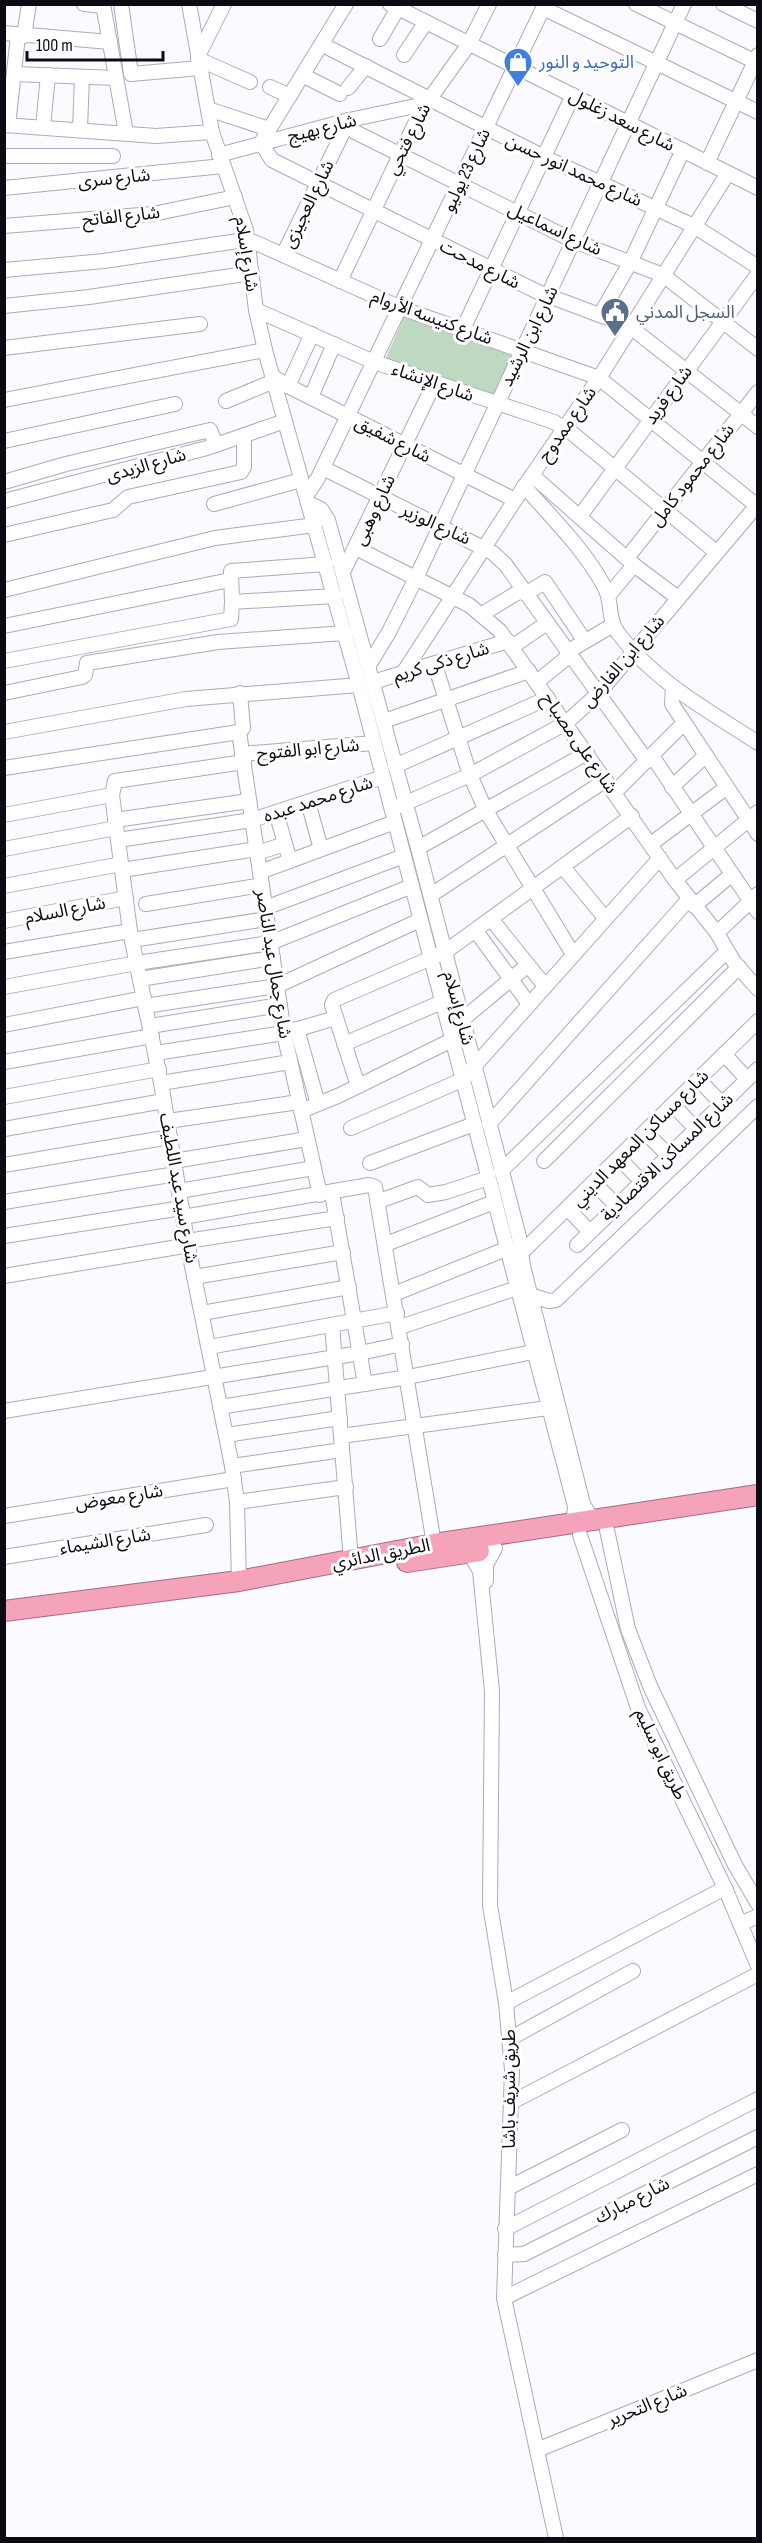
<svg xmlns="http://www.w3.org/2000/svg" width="762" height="2543" viewBox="0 0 762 2543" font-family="'Sofia Sans Condensed','Noto Sans Arabic',sans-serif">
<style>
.green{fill:#bed9c2}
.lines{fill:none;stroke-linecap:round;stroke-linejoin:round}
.minor-casing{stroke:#ada9bf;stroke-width:16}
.highway-casing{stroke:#a36d80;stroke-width:22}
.minor{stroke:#fff;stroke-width:14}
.highway{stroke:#f5a2bb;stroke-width:20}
.labels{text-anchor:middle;stroke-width:6;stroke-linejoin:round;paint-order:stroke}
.shop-label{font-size:18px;fill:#366cbe;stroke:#fff;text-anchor:start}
.street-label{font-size:18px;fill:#0c0a12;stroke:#fff}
.service-label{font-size:18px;fill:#4e5e75;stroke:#fff;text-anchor:start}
</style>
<rect width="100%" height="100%" fill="#fbfaff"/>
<polygon class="green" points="404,317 512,353 493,399 384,362"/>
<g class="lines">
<g class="minor-casing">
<g id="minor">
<polyline points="84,4 103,6"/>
<polyline points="103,4 126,133"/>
<polyline points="121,4 131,74 200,68"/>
<polyline points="189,4 212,132 246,230 256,310 265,350 359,685 575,1506 574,1518 569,1525"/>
<polyline points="346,4 265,136 261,143 272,160 284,166 538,292 629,326 758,427"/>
<polyline points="390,4 758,188"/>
<polyline points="636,4 758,63"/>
<polyline points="723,4 758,21"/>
<polyline points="543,8 758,112"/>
<polyline points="4,33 110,42"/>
<polyline points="24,36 29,4"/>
<polyline points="380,39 398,8"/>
<polyline points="323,45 544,157 694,226 758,267"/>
<polyline points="404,55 426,22"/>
<polyline points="198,56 224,4"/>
<polyline points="198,59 250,82"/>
<polyline points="14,74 116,78"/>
<polyline points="304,76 340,94"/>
<polyline points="270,87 290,96"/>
<polyline points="348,88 366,66"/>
<polyline points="208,109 269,129"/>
<polyline points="349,120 350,127 355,132 574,241 663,275 758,349"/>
<polyline points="4,125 156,136 212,132"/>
<polyline points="8,125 18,36"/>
<polyline points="43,127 48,75"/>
<polyline points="80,129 82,77"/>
<polyline points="219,155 349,120 425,104"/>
<polyline points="4,156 113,156"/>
<polyline points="707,163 758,55"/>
<polyline points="4,188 223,166"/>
<polyline points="4,226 153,214 235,197"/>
<polyline points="283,255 349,120"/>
<polyline points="4,270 104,261 238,241 254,242 401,308 599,378 756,505"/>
<polyline points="340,281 421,111 469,44 489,4"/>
<polyline points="4,306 89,297 252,273"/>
<polyline points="256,310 374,362 554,422 572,433 716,552"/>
<polyline points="600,315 630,263 683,150"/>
<polyline points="463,329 573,95"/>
<polyline points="4,348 200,324"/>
<polyline points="272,376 288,386 515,500"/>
<polyline points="288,386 312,334"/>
<polyline points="311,397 334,344"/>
<polyline points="4,400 265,350"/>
<polyline points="226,401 274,381"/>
<polyline points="4,441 175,404"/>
<polyline points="323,468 493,553 505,564 647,761"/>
<polyline points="532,475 634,565 678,598"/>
<polyline points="4,482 66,464 210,430 216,445"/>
<path d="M524,486C552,518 584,549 604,586C613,601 607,619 618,633C654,681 709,711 758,743"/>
<polyline points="306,496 318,478 545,4"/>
<polyline points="4,501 207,448 285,421"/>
<polyline points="308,503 321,509 328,520 418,848 519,1237 523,1266 583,1504 588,1513 597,1521"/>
<polyline points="214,504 301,480"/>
<polyline points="580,516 758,274"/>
<polyline points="4,535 113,510 128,497 241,472 244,467 244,436"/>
<polyline points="356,548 469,605 500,631 675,880 717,933 734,962 758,989"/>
<polyline points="627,558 758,392"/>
<polyline points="326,564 231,571 232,602 335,596"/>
<polyline points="343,572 435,382"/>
<polyline points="4,590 215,538 315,525"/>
<polyline points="525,594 545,582 584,640"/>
<polyline points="609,595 634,565"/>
<polyline points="482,614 522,590"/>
<polyline points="4,626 230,580"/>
<polyline points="512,647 547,623"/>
<polyline points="567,652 613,625"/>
<polyline points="4,661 231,619 232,602"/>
<polyline points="369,665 389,632 416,578 684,4"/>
<polyline points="435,665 470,775 486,811 573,954"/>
<polyline points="403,673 515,500 599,378 728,173"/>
<polyline points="373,682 508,641"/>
<polyline points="537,682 570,655"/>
<polyline points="673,687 672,704 758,834"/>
<polyline points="4,693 82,677 85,675 87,663 218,642 345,633"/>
<polyline points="384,721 529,671"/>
<polyline points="4,732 186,699 359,685"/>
<polyline points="239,732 284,1033 320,1195"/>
<polyline points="239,732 243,728 240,693"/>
<polyline points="242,754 374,743"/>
<polyline points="652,756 758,912"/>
<polyline points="395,766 548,698"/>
<polyline points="4,768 239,732"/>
<polyline points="672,787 705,756"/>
<polyline points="615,792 684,723"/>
<polyline points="308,802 321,849"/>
<polyline points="399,806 470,775 566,723 598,694 758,504"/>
<polyline points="276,812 290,861"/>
<polyline points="4,815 112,795"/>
<polyline points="115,820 249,801"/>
<polyline points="118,840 252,820 383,777"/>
<polyline points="651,844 727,787"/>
<polyline points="418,848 587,753"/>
<polyline points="4,849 116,828"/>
<polyline points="257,853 285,844"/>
<polyline points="563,867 605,918"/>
<polyline points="122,870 257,849"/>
<polyline points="260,872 395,822"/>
<polyline points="675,880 758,812"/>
<polyline points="4,886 121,864"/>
<polyline points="431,895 606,780"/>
<polyline points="146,904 262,885"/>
<polyline points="694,906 731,875"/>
<polyline points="265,908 404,856"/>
<polyline points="492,920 545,986"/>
<polyline points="4,921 126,898"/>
<polyline points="476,931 529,1004"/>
<polyline points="717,933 758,894"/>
<polyline points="132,940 267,919"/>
<polyline points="4,952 130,931"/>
<polyline points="140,979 273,958"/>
<polyline points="4,987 137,963 270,943 412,886"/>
<polyline points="145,1006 277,986 420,920"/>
<polyline points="462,1020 528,965"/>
<polyline points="4,1025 144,998"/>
<polyline points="150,1026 280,1005"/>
<polyline points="297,1029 318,1104"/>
<polyline points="344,1044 442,1002"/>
<polyline points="156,1053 284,1033 336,1018"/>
<polyline points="724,1054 747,1079"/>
<polyline points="4,1062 152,1036"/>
<polyline points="699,1080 722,1104"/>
<polyline points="161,1083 290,1062"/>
<polyline points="358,1086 332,1005 334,1000 445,952 632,816"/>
<polyline points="4,1097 159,1069"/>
<polyline points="673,1105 696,1129"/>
<polyline points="301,1111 340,1095 452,1040"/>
<polyline points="168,1121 299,1102"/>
<polyline points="489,1124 689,899"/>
<polyline points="351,1128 462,1080 660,858"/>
<polyline points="4,1129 164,1101"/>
<polyline points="645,1132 669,1156"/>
<polyline points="619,1158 642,1182"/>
<polyline points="174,1161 307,1139"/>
<polyline points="544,1161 739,967"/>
<polyline points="370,1163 474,1124"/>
<polyline points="4,1165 170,1137"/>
<polyline points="501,1171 727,951"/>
<polyline points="594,1183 617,1206"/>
<polyline points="179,1191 314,1168"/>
<polyline points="332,1193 365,1384"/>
<polyline points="379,1201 418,1187 428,1195 446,1192 488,1178"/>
<polyline points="4,1202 176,1174"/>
<polyline points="568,1209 590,1232"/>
<polyline points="183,1217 369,1185 375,1187 434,1544"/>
<polyline points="4,1236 182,1208"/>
<polyline points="187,1241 337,1218"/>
<polyline points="386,1244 494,1202"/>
<polyline points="577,1245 758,1069"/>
<polyline points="517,1257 758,1021"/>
<polyline points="4,1276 190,1245"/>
<polyline points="194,1277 343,1252"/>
<polyline points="394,1294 506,1249"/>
<polyline points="530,1295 549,1301 556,1300 758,1106"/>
<polyline points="202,1313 349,1287"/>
<polyline points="332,1325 351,1560"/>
<polyline points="400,1327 517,1288"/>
<polyline points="209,1347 397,1313"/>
<polyline points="220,1407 408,1377 533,1352"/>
<polyline points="4,1411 360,1353 402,1344"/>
<polyline points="226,1435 340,1418"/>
<polyline points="341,1436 548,1408"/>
<polyline points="232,1466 342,1450"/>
<polyline points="237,1502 346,1487"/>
<polyline points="4,1516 234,1479"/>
<polyline points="607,1530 628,1629 650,1686 735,1865 758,1904"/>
<polyline points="580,1535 638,1708 725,1888 758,1966"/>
<polyline points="466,1553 473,1559 480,1571 492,1691 490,1905 506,2003 512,2070 504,2298 556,2538"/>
<polyline points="4,1557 206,1525"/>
<polyline points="239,1581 237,1502 232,1466 187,1241 161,1083 130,931 112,795 115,781 244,762"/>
<polyline points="486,1581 486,1565 495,1548"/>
<polyline points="740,1924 758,1916"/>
<polyline points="506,2003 725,1888"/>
<polyline points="511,2038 633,1971"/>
<polyline points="512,2102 758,1974"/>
<polyline points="508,2188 622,2130"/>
<polyline points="505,2229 758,2099"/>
<polyline points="505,2255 524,2254 758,2137"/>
<polyline points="504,2298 758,2174"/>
<polyline points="537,2450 758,2360"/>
</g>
</g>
<g class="highway-casing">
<g id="highway">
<polyline points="407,1562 479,1551"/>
<polyline points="4,1611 239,1581 434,1544 758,1495"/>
</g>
</g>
<use href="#minor" class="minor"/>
<use href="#highway" class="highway"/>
</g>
<defs>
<g id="shop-pin" transform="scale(1.5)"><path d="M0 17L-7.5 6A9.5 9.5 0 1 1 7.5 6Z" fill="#3f7fe0" stroke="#fff"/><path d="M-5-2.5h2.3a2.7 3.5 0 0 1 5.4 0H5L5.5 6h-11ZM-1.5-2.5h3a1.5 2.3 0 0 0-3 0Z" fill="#fff"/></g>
<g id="civic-pin" transform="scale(1.5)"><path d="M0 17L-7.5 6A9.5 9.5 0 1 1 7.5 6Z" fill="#5c6f8a" stroke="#fff"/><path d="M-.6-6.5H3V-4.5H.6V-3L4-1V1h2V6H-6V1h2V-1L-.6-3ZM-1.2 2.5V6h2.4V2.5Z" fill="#fff"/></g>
</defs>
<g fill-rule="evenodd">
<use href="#shop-pin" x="518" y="62"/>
<use href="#civic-pin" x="615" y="312"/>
</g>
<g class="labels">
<g class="shop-label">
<text x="539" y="68">التوحيد و النور</text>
</g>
<g class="street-label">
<text transform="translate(622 120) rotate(27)" y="6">شارع سعد زغلول</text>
<text transform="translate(322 128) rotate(-14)" y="6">شارع بهيج</text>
<text transform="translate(408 139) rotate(-63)" y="6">شارع فتحي</text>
<text transform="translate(466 170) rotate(-65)" y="6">شارع 23 يوليو</text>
<text transform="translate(574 170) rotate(25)" y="6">شارع محمد انور حسن</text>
<text transform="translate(114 178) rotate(-6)" y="6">شارع سرى</text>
<text transform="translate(308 204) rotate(-64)" y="6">شارع العجيزى</text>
<text transform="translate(121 216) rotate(-6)" y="6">شارع الفاتح</text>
<text transform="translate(555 229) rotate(25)" y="6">شارع اسماعيل</text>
<text transform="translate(247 254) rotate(81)" y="6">شارع إسلام</text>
<text transform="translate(480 264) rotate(27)" y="6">شارع مدحت</text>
<text transform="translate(432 317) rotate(20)" y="6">شارع كنيسه الأروام</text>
<text transform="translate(529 336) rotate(-64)" y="6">شارع ابن الرشيد</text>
<text transform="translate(433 382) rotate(19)" y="6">شارع الإنشاء</text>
<text transform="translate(668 395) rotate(-54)" y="6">شارع فريد</text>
<text transform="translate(567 424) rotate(-55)" y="6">شارع ممدوح</text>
<text transform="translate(393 439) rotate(27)" y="6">شارع شفيق</text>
<text transform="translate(146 465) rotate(-16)" y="6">شارع الزيدى</text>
<text transform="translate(692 475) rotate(-52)" y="6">شارع محمود كامل</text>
<text transform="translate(374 510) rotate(-65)" y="6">شارع وهبى</text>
<text transform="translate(436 524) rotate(25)" y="6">شارع الوزير</text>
<text transform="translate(623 661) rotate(-49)" y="6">شارع ابن الفارض</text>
<text transform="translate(441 662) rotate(-17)" y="6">شارع ذكى كريم</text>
<text transform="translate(580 743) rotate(55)" y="6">شارع على مصباح</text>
<text transform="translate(308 749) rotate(-5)" y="6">شارع ابو الفتوح</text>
<text transform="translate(318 799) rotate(-18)" y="6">شارع محمد عبده</text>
<text transform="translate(65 910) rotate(-11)" y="6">شارع السلام</text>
<text transform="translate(274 964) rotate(81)" y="6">شارع جمال عبد الناصر</text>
<text transform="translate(459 1008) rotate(75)" y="6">شارع إسلام</text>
<text transform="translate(640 1138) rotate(-45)" y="6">شارع مساكن المعهد الديني</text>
<text transform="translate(667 1157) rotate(-44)" y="6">شارع المساكن الاقتصادية</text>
<text transform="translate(179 1188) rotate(80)" y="6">شارع سيد عبد اللطيف</text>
<text transform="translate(119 1497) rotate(-9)" y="6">شارع معوض</text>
<text transform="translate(105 1541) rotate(-9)" y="6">شارع الشيماء</text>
<text transform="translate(381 1554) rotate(-11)" y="6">الطريق الدائري</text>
<text transform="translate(661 1754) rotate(65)" y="6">طريق ابو سليم</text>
<text transform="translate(509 2089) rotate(-90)" y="6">طريق شريف باشا</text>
<text transform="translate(632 2200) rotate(-27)" y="6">شارع مبارك</text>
<text transform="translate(647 2405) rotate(-22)" y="6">شارع التحرير</text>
</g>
<g class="service-label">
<text x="636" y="318">السجل المدني</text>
</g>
</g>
<rect width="762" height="2543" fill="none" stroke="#0c0a12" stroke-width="12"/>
<path d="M27 51v9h136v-9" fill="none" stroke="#0c0a12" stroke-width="3"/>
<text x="36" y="51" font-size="18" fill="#0c0a12" stroke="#ffffff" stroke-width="4.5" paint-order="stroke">100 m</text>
</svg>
